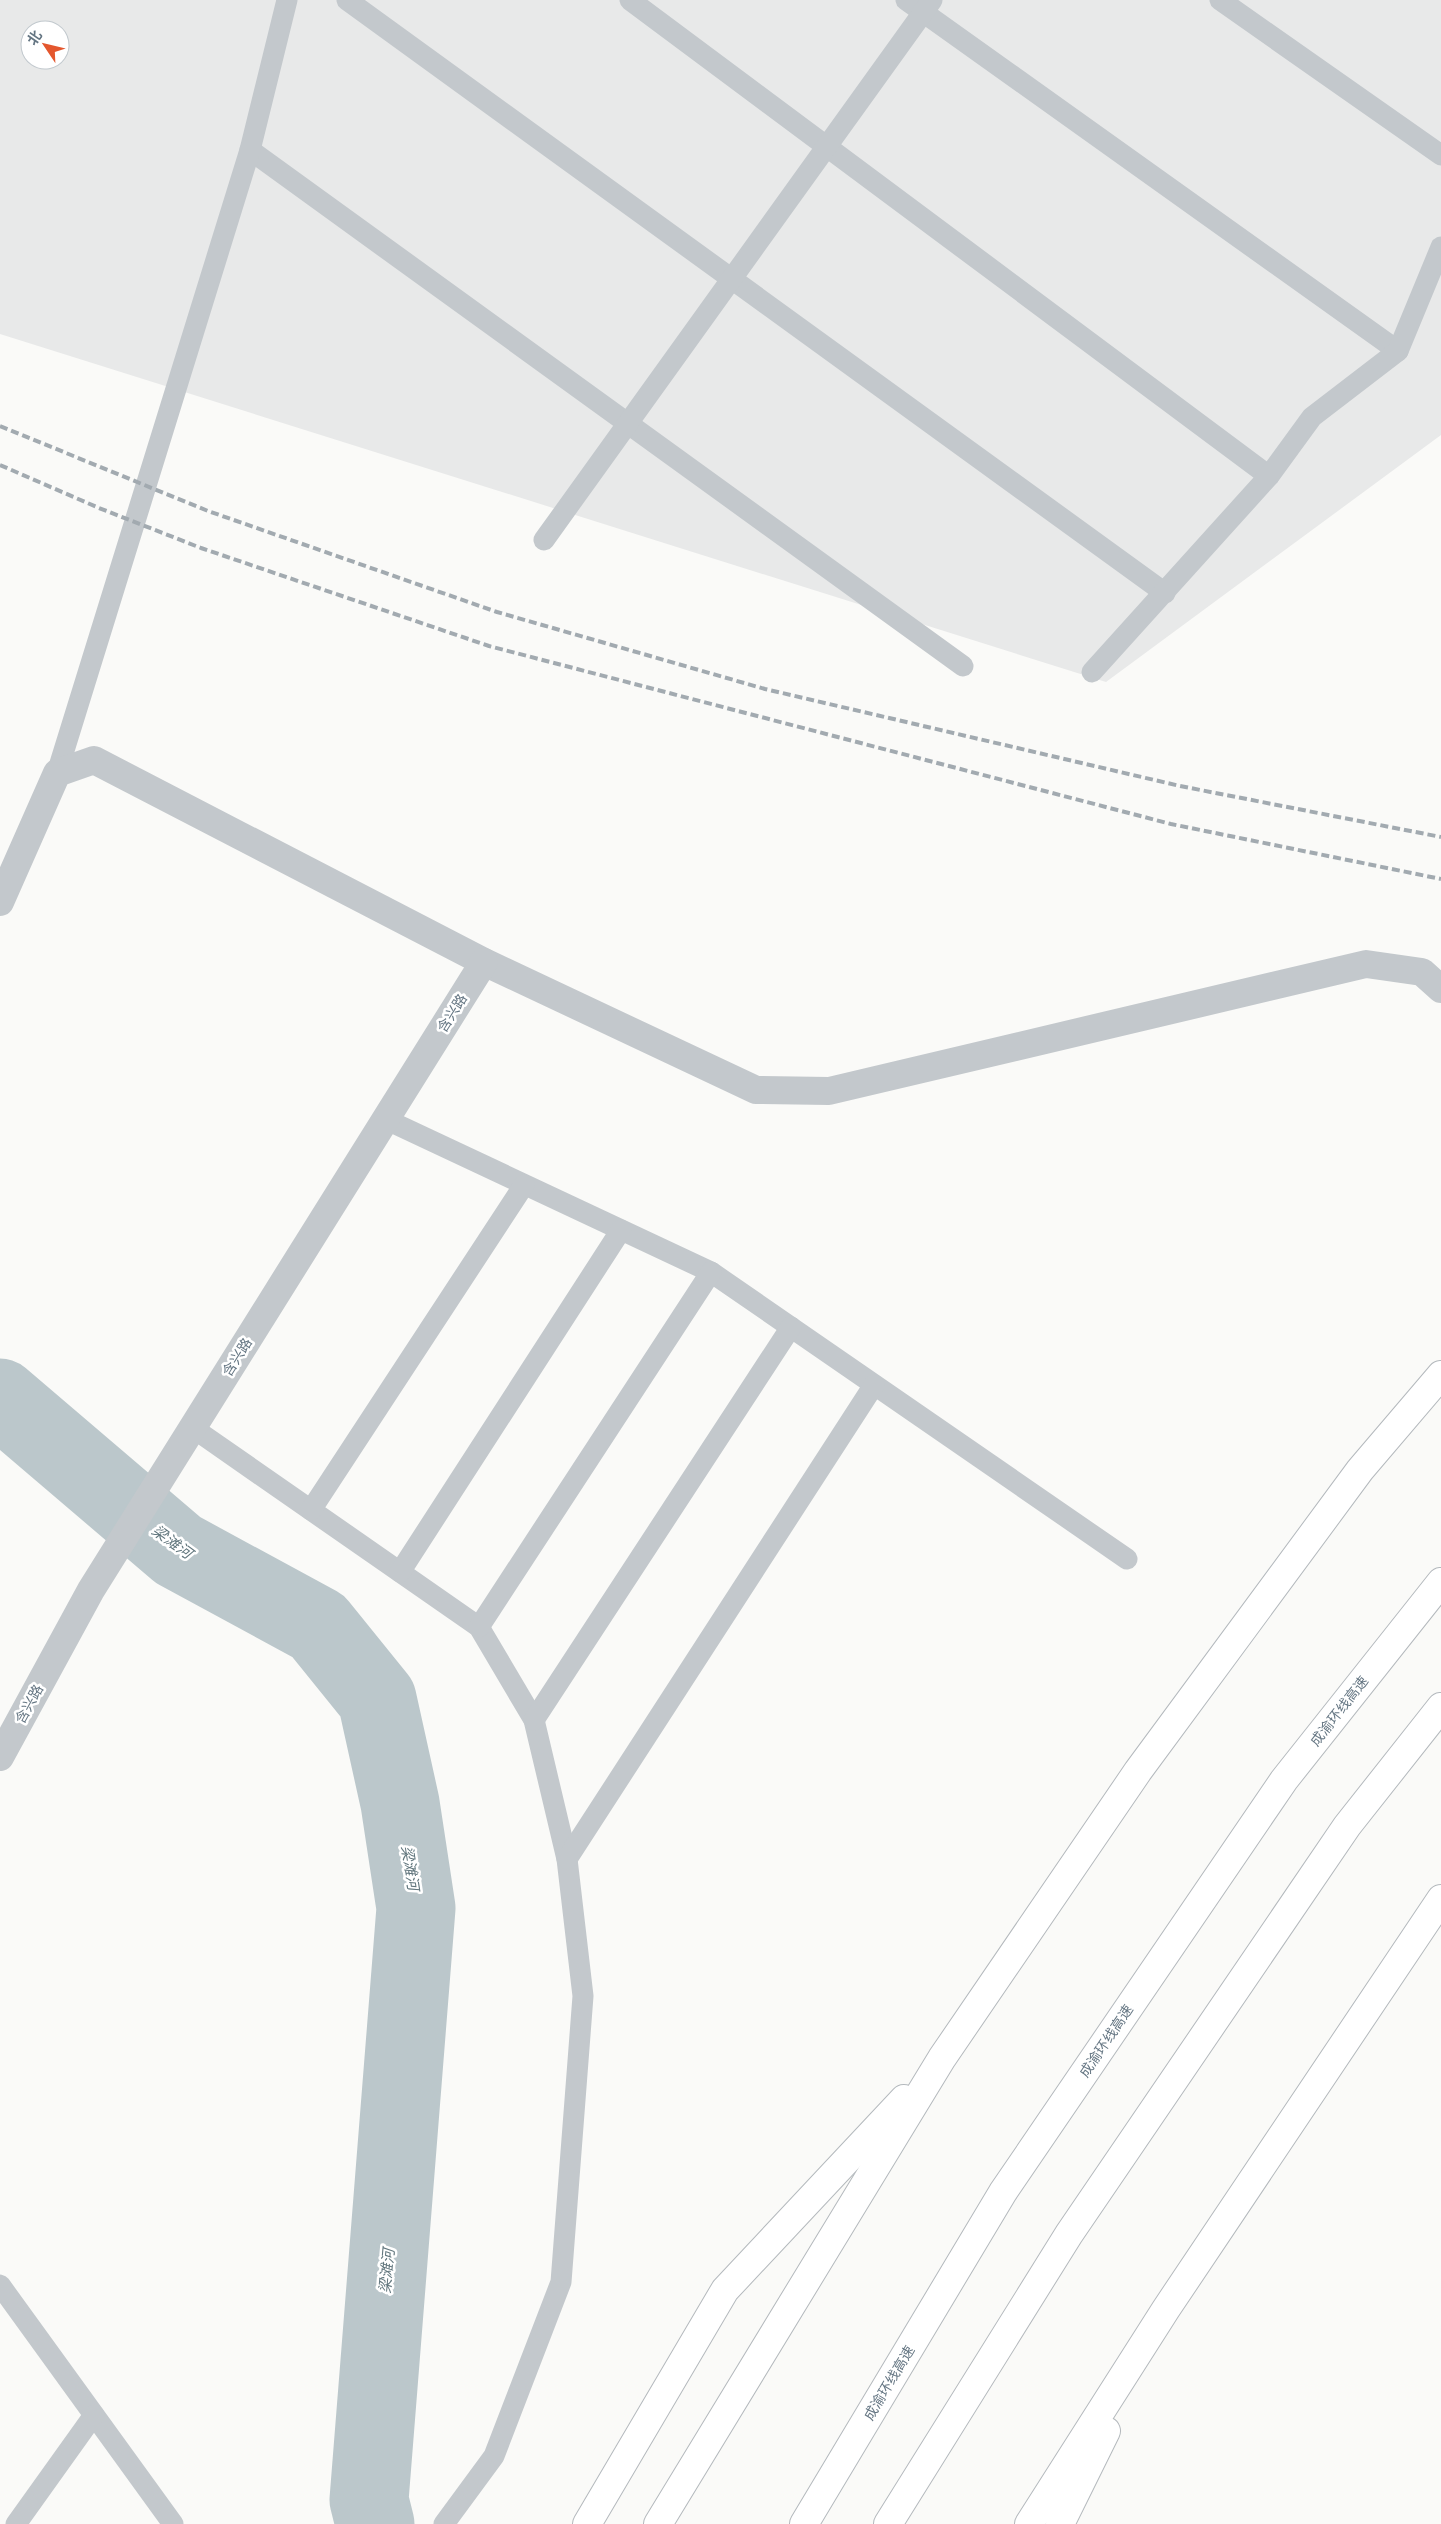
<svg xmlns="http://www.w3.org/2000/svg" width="1441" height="2524" viewBox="0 0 1441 2524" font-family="'Golos Text','Noto Sans SC',sans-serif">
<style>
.built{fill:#e8e9e9;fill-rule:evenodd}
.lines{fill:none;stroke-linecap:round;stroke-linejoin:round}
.river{stroke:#bbc7cb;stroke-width:79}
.highway-casing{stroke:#b4b9bd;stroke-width:30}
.lane{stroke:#c3c8cc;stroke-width:21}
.street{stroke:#c3c8cc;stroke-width:28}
.highway{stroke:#fff;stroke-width:28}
.rail{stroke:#a2aab0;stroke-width:4;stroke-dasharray:8 4;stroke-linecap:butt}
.labels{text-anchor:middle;stroke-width:5;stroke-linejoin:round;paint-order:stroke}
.street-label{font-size:14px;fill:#657683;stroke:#fff}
.water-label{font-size:15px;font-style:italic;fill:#60757c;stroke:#fff}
</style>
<rect width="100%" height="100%" fill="#fafaf8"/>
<path class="built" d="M0,0H1441V435L1106,682L0,334ZM30,30H60V60H30Z"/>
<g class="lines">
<polyline class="river" points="0,1398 178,1550 318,1626 377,1699 400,1803 416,1908 369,2500 375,2524"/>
<g class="highway-casing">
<g id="highway">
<polyline points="587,2524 725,2290 904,2099"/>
<polyline points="658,2524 942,2058 1138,1771 1360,1470 1441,1375"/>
<polyline points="804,2524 1003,2192 1284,1780 1441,1582"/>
<polyline points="888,2524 1069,2234 1347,1826 1441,1707"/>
<polyline points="1029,2524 1166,2309 1441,1899"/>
<polyline points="1060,2524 1106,2431"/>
</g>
</g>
<g class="lane">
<polyline points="347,0 1165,593"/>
<polyline points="630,0 1269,476"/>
<polyline points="906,0 1398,351"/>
<polyline points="1220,0 1441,155"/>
<polyline points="250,150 963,666"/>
<polyline points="544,540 932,0"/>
<polyline points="1092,672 1269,476 1312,417 1398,351 1441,247"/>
<polyline points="57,773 250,150 287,0"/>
<polyline points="385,1119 711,1272 1127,1559"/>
<polyline points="193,1428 479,1627 534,1720 567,1859 583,1996 561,2282 494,2456 444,2524"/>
<polyline points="311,1510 524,1185"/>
<polyline points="400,1572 621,1230"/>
<polyline points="479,1627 711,1272"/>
<polyline points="534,1720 791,1327"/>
<polyline points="567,1859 874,1385"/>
<polyline points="0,2285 173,2524"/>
<polyline points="16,2524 94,2415"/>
</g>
<g class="street">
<polyline points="0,902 57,773 94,760 484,962 756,1090 829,1091 1366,964 1422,972 1441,989"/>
<polyline points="0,1757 91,1590 484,962"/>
</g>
<use href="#highway" class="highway"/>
<g class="rail">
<polyline points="0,426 208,511 497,612 765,689 1180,786 1441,837"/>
<polyline points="0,465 99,508 201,548 489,646 1171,824 1441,879"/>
</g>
</g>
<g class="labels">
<g class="street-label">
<text transform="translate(452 1013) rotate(-58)" y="5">含兴路</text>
<text transform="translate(237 1357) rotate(-58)" y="5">含兴路</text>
<text transform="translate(29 1704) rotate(-61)" y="5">含兴路</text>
<text transform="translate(1339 1711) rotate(-52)" y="5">成渝环线高速</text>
<text transform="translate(1106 2041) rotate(-56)" y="5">成渝环线高速</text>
<text transform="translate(889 2383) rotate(-59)" y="5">成渝环线高速</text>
</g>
<g class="water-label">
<text transform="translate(172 1542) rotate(36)" y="5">梁滩河</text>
<text transform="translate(410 1868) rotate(81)" y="5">梁滩河</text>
<text transform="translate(387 2271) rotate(-85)" y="5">梁滩河</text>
</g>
</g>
<g transform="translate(45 45) rotate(305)"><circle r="24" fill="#ffffff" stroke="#c1c8cd"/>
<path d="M0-4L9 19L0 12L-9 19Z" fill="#e4572e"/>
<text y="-8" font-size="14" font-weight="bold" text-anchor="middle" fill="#657683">北</text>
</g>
</svg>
